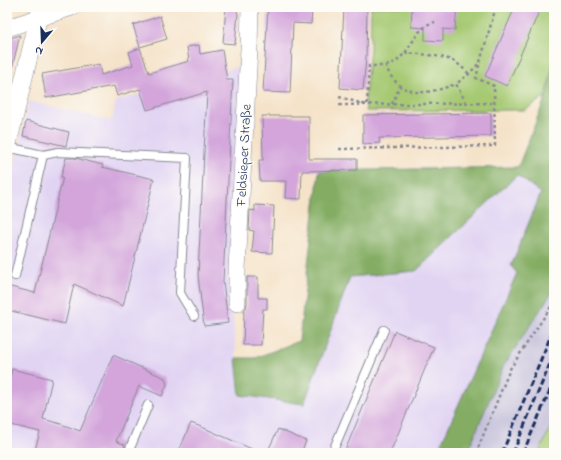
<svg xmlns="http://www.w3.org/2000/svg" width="561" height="460" viewBox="0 0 561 460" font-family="'Indie Flower',sans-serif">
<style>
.built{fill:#e1d4f3}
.industrial{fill:#c5c0da}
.green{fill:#a6c972;stroke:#607c68}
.forest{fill:#84ad64;stroke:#506e61}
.building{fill:#d3a5db}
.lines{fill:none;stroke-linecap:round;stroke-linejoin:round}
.service-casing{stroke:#888994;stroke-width:10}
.minor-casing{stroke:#888994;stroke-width:18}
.path{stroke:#888994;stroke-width:2.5;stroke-dasharray:3 3;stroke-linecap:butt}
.service{stroke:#fff;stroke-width:8}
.minor{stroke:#fff;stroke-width:17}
.rail{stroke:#1b2f5e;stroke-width:3;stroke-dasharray:6 3;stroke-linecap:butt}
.labels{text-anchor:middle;stroke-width:3;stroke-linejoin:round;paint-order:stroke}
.street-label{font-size:14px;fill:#1b2f5e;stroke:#fdfcf7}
</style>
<rect width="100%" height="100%" fill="#fdfcf7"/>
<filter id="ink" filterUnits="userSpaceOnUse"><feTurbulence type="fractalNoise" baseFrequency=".025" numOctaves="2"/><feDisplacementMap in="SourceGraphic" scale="8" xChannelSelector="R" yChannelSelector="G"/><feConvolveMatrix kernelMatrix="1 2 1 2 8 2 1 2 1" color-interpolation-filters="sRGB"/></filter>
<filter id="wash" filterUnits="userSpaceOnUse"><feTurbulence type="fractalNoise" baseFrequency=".012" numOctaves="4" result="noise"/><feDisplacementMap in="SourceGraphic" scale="16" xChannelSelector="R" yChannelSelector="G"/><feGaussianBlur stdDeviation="0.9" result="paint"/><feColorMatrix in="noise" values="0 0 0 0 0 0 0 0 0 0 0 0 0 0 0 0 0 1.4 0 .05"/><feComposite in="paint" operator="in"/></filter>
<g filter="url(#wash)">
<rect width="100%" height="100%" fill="#f5e3c9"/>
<polygon class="built" points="240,66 229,278 240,395 304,404 350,277 416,271 517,175 542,193 511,266 517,273 437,453 7,453 7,196 29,101 112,121 116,101"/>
<polygon class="industrial" points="554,289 554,419 539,453 467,453 504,365"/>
<g class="green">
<polygon points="371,7 554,7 554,61 546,96 525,110 366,111 365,98 370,48"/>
<polygon points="554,419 554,453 539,453 553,421"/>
</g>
<polygon class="forest" points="554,61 554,289 504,365 467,453 437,453 517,273 511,266 541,193 517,175 416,271 350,277 304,404 240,395 236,358 255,358 299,341 319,171 518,167 546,96"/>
<g id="blocks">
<g class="building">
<polygon points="226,7 236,7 238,14 235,44 223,43"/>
<polygon points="268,7 294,7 294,10 312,11 311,24 293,23 290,93 263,92"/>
<polygon points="344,7 367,7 366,58 363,90 340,88"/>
<polygon points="412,7 457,7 455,30 443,29 443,41 425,40 425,28 411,27"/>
<polygon points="515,7 541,7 507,86 485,76"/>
<polygon points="160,16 167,39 140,47 133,25"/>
<polygon points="20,35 11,72 7,72 7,39"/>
<polygon points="199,45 200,54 222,50 227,80 233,80 223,281 228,323 204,326 198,275 207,92 147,110 140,89 117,96 114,86 46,98 42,74 99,64 101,75 133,65 129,52 140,48 149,73 189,61 187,47"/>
<polygon points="491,113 491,136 379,138 380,143 363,144 363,115"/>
<polygon points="262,116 309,116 309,159 357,159 357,170 302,171 301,199 285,198 286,181 260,181 259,160 263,160"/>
<polygon points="26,121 69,132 66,146 23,136"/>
<polygon points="66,158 75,158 103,165 102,167 154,179 123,306 74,284 65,324 7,310 7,286 35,293 63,177 61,177"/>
<polygon points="255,205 274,206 272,253 252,252 254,231 249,230 250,210 255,211"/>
<polygon points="247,277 258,277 258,298 267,298 267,309 263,309 261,345 243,345 244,310 246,308 247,303"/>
<polygon points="395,331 434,347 390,453 344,453"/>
<polygon points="113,355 165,378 167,384 162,396 139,386 116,441 125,445 123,453 34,453 40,432 7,424 7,389 12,369 52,379 43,419 61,424 80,431"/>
<polygon points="191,423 204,428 261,453 178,453"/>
<polygon points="278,429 306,441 301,453 267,453"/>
</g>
</g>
</g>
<g filter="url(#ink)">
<use href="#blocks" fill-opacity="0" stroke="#888994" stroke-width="1"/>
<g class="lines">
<g class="service-casing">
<g id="service">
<polyline points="7,147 43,155 58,152 187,158 180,293 194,316"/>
<polyline points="15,276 43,155"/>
<polyline points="128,453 148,405"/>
<polyline points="332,453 384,330"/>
</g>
</g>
<g class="minor-casing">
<g id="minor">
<polyline points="7,28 72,7"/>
<polyline points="7,148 41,7"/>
<polyline points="237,303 237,269 249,49 250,7"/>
</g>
</g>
<g class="path">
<path d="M405,53C419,54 441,55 453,61C459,64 464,69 469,74"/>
<polyline points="386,66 397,61 405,53 419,32 423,29 426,25 435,22"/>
<path d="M339,97L367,105L369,66H386C388,72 391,77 396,82C414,99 435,91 456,84"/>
<polyline points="466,103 456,84 469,74 480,62 496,7"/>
<polyline points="392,104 400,86"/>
<polyline points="339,105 495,103"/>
<polyline points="339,149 495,146 494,86 476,78 480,62"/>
<polyline points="476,453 510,369 554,302"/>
</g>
<use href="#service" class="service"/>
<use href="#minor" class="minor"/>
<g class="rail">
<polyline points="502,453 554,328"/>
<polyline points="513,453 554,354"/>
<polyline points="523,453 554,381"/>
</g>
</g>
</g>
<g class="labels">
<g class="street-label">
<text transform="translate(243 155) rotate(-87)" y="5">Feldsieper Straße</text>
</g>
</g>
<rect width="561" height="460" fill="none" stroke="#fdfcf7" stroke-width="24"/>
<g transform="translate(42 42) rotate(199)" stroke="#fdfcf7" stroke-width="3" paint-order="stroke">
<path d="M0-3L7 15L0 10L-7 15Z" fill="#1b2f5e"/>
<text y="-6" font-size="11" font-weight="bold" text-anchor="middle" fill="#1b2f5e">N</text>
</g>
</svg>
